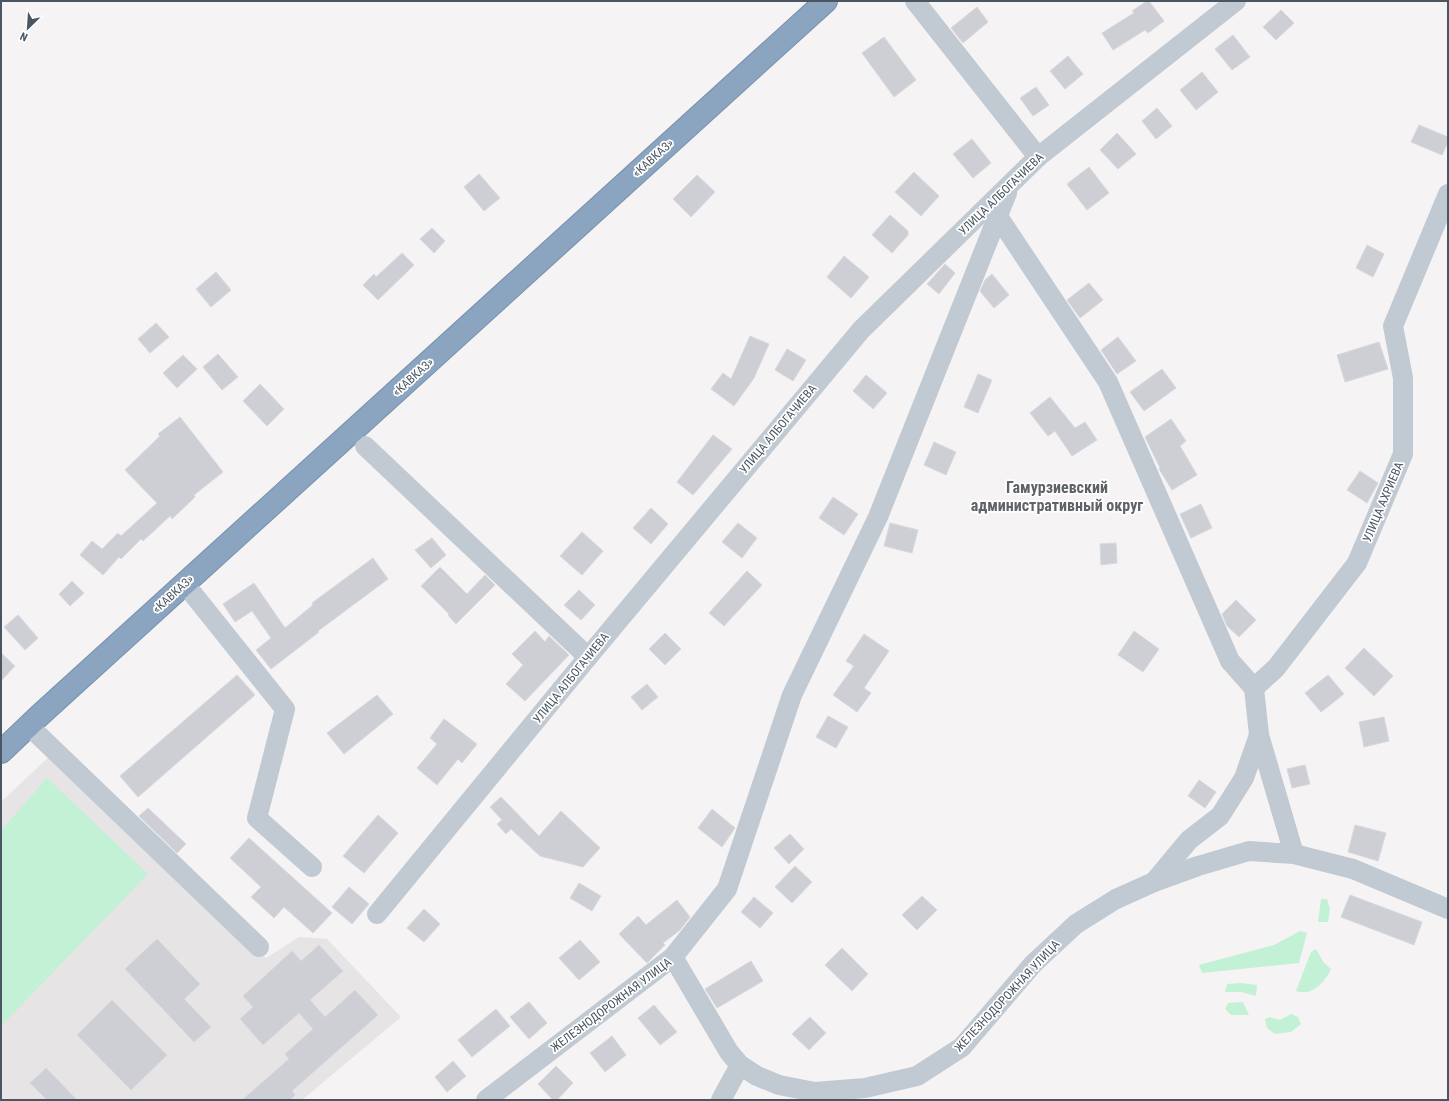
<svg xmlns="http://www.w3.org/2000/svg" width="1449" height="1101" viewBox="0 0 1449 1101" font-family="'Roboto Condensed',sans-serif">
<style>
.education{fill:#e6e4e5}
.green{fill:#c3f1d5}
.building{fill:#cdcfd5;stroke:#d7d9de}
.lines{fill:none;stroke-linecap:round;stroke-linejoin:round}
.highway-casing{stroke:#7690ad;stroke-width:24}
.minor{stroke:#c1cad2;stroke-width:20}
.highway{stroke:#8ba5c1;stroke-width:22}
.labels{text-anchor:middle;stroke-width:3.5;stroke-linejoin:round;paint-order:stroke}
.street-label{font-size:12px;fill:#4a5661;stroke:#fff}
.district-label{font-size:16px;font-weight:bold;fill:#5f6368;stroke:#fff}
</style>
<rect width="100%" height="100%" fill="#f5f3f3"/>
<polygon class="education" points="52,754 266,958 299,937 327,939 401,1017 302,1100 1,1100 1,802"/>
<g class="green">
<polygon points="47,778 148,874 1,1026 1,831"/>
<polygon points="1321,899 1327,899 1330,909 1328,922 1318,922"/>
<polygon points="1300,931 1307,933 1299,963 1202,973 1199,965 1274,945"/>
<path d="M1316,949L1324,963L1331,969C1325,982 1312,997 1296,991L1311,952Z"/>
<polygon points="1240,983 1257,985 1256,996 1241,992 1225,992 1227,984"/>
<polygon points="1243,1002 1249,1015 1231,1015 1225,1009 1228,1003"/>
<polygon points="1291,1014 1298,1017 1301,1024 1291,1032 1275,1034 1267,1028 1265,1019 1270,1017 1280,1020"/>
</g>
<g class="building">
<polygon points="1147,1 1149,1 1164,21 1148,33 1145,30 1113,50 1102,33 1134,13 1132,11"/>
<polygon points="977,7 988,22 963,43 951,28"/>
<polygon points="1281,10 1294,23 1276,40 1263,27"/>
<polygon points="1233,35 1250,57 1232,70 1215,49"/>
<polygon points="884,37 916,80 894,97 862,53"/>
<polygon points="1068,56 1083,74 1065,89 1050,71"/>
<polygon points="1202,72 1218,92 1196,110 1180,90"/>
<polygon points="1036,87 1049,105 1033,116 1020,98"/>
<polygon points="1157,108 1172,126 1156,139 1142,121"/>
<polygon points="1419,125 1448,137 1448,142 1442,155 1411,142"/>
<polygon points="1117,133 1136,154 1118,169 1100,150"/>
<polygon points="972,139 991,163 973,178 953,154"/>
<polygon points="1089,167 1109,193 1087,210 1067,184"/>
<polygon points="914,172 939,196 921,216 895,192"/>
<polygon points="479,174 500,198 484,211 464,187"/>
<polygon points="697,175 715,192 691,217 673,199"/>
<polygon points="890,215 908,231 908,235 892,253 872,235"/>
<polygon points="432,228 445,241 434,253 420,239"/>
<polygon points="1367,245 1384,254 1373,277 1356,268"/>
<polygon points="402,253 414,265 378,300 363,285 374,274 376,277"/>
<polygon points="844,256 869,277 851,298 827,277"/>
<polygon points="945,264 955,273 939,294 927,284"/>
<polygon points="216,272 231,290 211,307 196,289"/>
<polygon points="992,274 1009,295 994,308 980,291 985,280"/>
<polygon points="1089,283 1103,300 1080,318 1067,300"/>
<polygon points="156,323 169,337 150,353 138,339"/>
<polygon points="750,336 769,344 754,378 734,406 711,389 723,373 731,379"/>
<polygon points="1118,337 1136,361 1117,374 1101,350"/>
<polygon points="1379,342 1388,369 1345,382 1337,355"/>
<polygon points="787,349 806,360 793,381 775,370"/>
<polygon points="218,354 238,377 222,390 203,367"/>
<polygon points="183,355 197,369 177,388 163,373"/>
<polygon points="1162,369 1176,388 1144,411 1130,392"/>
<polygon points="978,374 992,380 978,413 964,407"/>
<polygon points="866,375 887,393 873,409 853,391"/>
<polygon points="260,384 284,409 267,426 243,401"/>
<polygon points="1050,397 1075,428 1085,422 1097,440 1072,456 1055,431 1048,436 1030,413"/>
<polygon points="180,417 223,472 194,495 195,497 172,519 170,516 143,541 141,539 121,559 119,557 103,575 80,555 92,541 102,549 118,533 121,536 157,503 125,470 160,436 158,434"/>
<polygon points="1171,419 1186,441 1180,446 1197,475 1172,490 1159,469 1160,468 1145,437"/>
<polygon points="713,435 732,449 693,495 677,482"/>
<polygon points="934,442 956,452 946,475 924,465"/>
<polygon points="1360,471 1378,483 1367,503 1347,490"/>
<polygon points="833,497 858,514 844,535 819,518"/>
<polygon points="1201,504 1212,528 1191,538 1180,514"/>
<polygon points="651,508 668,524 651,544 633,528"/>
<polygon points="738,523 757,538 742,558 722,542"/>
<polygon points="890,523 918,530 912,553 884,546"/>
<polygon points="582,532 603,551 582,575 560,556"/>
<polygon points="432,538 446,555 431,568 415,550"/>
<polygon points="1116,543 1117,563 1101,565 1100,544"/>
<polygon points="373,558 388,579 318,631 319,632 271,669 256,650 271,638 252,611 235,622 223,604 254,583 285,628 313,605 312,603"/>
<polygon points="440,567 467,594 485,575 495,585 456,624 448,615 449,614 421,586"/>
<polygon points="747,571 762,585 724,626 709,613"/>
<polygon points="72,581 84,593 70,606 59,594"/>
<polygon points="579,590 595,605 581,620 564,605"/>
<polygon points="1236,600 1256,620 1239,637 1227,626 1222,614"/>
<polygon points="18,615 38,638 25,650 4,627"/>
<polygon points="535,631 545,642 549,636 569,655 525,701 506,684 523,665 512,654"/>
<polygon points="1134,631 1159,649 1143,672 1118,655"/>
<polygon points="665,633 681,649 665,665 649,649"/>
<polygon points="864,634 889,651 864,688 871,693 857,712 833,695 854,666 846,661"/>
<polygon points="1364,648 1393,676 1374,696 1345,668"/>
<polygon points="1,653 15,666 1,681"/>
<polygon points="237,675 255,695 138,797 120,776"/>
<polygon points="1328,675 1344,694 1321,712 1305,693"/>
<polygon points="647,684 658,697 642,710 631,697"/>
<polygon points="377,695 393,714 344,754 327,733"/>
<polygon points="828,716 848,727 836,748 816,737"/>
<polygon points="1384,717 1389,741 1364,747 1359,722"/>
<polygon points="444,719 477,744 462,763 458,759 437,785 417,768 437,744 430,738"/>
<polygon points="1305,765 1310,784 1292,788 1287,769"/>
<polygon points="1199,780 1216,792 1205,808 1188,796"/>
<polygon points="501,797 539,836 561,811 600,848 583,867 540,856 511,829 506,834 497,824 502,820 490,807"/>
<polygon points="148,808 186,844 177,853 139,816"/>
<polygon points="712,809 735,828 722,847 698,828"/>
<polygon points="378,815 398,833 364,873 343,856"/>
<polygon points="1355,825 1386,833 1378,861 1348,852"/>
<polygon points="790,834 804,849 789,864 774,848"/>
<polygon points="249,838 332,913 313,933 284,907 274,918 251,897 261,887 230,858"/>
<polygon points="795,866 812,882 792,903 775,887"/>
<polygon points="579,883 601,896 592,911 570,898"/>
<polygon points="349,887 369,904 352,924 332,907"/>
<polygon points="1350,895 1422,922 1414,945 1341,917"/>
<polygon points="922,896 937,910 917,930 902,915"/>
<polygon points="754,897 773,913 760,928 741,912"/>
<polygon points="677,900 690,917 680,930 663,943 665,945 647,963 619,934 638,916 646,925"/>
<polygon points="424,909 440,924 424,942 407,928"/>
<polygon points="157,939 200,984 184,999 211,1027 194,1042 125,969"/>
<polygon points="580,940 600,962 579,980 559,958"/>
<polygon points="319,945 343,971 310,1000 325,1017 355,990 378,1015 292,1091 295,1095 290,1100 242,1100 289,1059 285,1054 313,1029 299,1013 263,1045 240,1019 253,1007 243,996 292,951 301,961"/>
<polygon points="842,948 868,974 852,991 825,965"/>
<polygon points="751,961 763,981 717,1008 705,989"/>
<polygon points="112,1000 167,1055 131,1090 77,1035"/>
<polygon points="529,1002 547,1023 529,1039 510,1017"/>
<polygon points="654,1005 677,1032 660,1045 638,1018"/>
<polygon points="496,1009 510,1026 472,1057 458,1040"/>
<polygon points="810,1017 826,1033 809,1050 792,1034"/>
<polygon points="612,1036 626,1055 605,1072 590,1053"/>
<polygon points="453,1061 466,1076 447,1092 435,1077"/>
<polygon points="556,1066 573,1083 557,1100 553,1100 538,1084"/>
<polygon points="46,1068 77,1100 47,1100 30,1083"/>
</g>
<g class="lines">
<g class="highway-casing">
<polyline id="highway" points="1,752 40,715 826,1"/>
</g>
<g class="minor">
<polyline points="915,1 1038,157"/>
<polyline points="997,215 1108,382 1230,661 1254,688 1259,735 1294,854"/>
<polyline points="365,446 588,657"/>
<polyline points="185,584 285,709 257,818 312,867"/>
<polyline points="1254,688 1276,668 1357,563 1403,454 1403,378 1393,326 1448,194"/>
<polyline points="28,725 259,947"/>
<polyline points="1154,882 1189,840 1220,816 1244,778 1259,735"/>
<polyline points="377,914 588,657 861,330 1038,157 1236,1"/>
<polyline points="673,957 727,889 792,695 878,517 1007,193"/>
<polyline points="486,1100 673,957 729,1052 740,1065 757,1076 779,1085 815,1092 865,1088 917,1076 962,1047 1033,964 1076,924 1116,899 1154,882 1198,866 1249,851 1294,854 1353,869 1448,909"/>
<polyline points="721,1100 740,1065"/>
</g>
<use href="#highway" class="highway"/>
</g>
<g class="labels">
<g class="street-label">
<text transform="translate(653 158) rotate(-42)" y="4">«КАВКАЗ»</text>
<text transform="translate(1001 194) rotate(-44)" y="4">УЛИЦА АЛБОГАЧИЕВА</text>
<text transform="translate(413 377) rotate(-42)" y="4">«КАВКАЗ»</text>
<text transform="translate(778 429) rotate(-50)" y="4">УЛИЦА АЛБОГАЧИЕВА</text>
<text transform="translate(1383 502) rotate(-67)" y="4">УЛИЦА АХРИЕВА</text>
<text transform="translate(173 594) rotate(-42)" y="4">«КАВКАЗ»</text>
<text transform="translate(571 678) rotate(-51)" y="4">УЛИЦА АЛБОГАЧИЕВА</text>
<text transform="translate(1007 996) rotate(-47)" y="4">ЖЕЛЕЗНОДОРОЖНАЯ УЛИЦА</text>
<text transform="translate(611 1005) rotate(-37)" y="4">ЖЕЛЕЗНОДОРОЖНАЯ УЛИЦА</text>
</g>
<g class="district-label">
<text x="1057" y="493">Гамурзиевский<tspan x="1057" dy="18">административный округ</tspan></text>
</g>
</g>
<rect width="1449" height="1101" fill="none" stroke="#4a5661" stroke-width="4"/>
<g transform="translate(28 28) rotate(205)" stroke="#ffffff" stroke-width="3" paint-order="stroke">
<path d="M0-3L7 15L0 10L-7 15Z" fill="#4a5661"/>
<text y="-6" font-size="11" font-weight="bold" text-anchor="middle" fill="#4a5661">N</text>
</g>
</svg>
